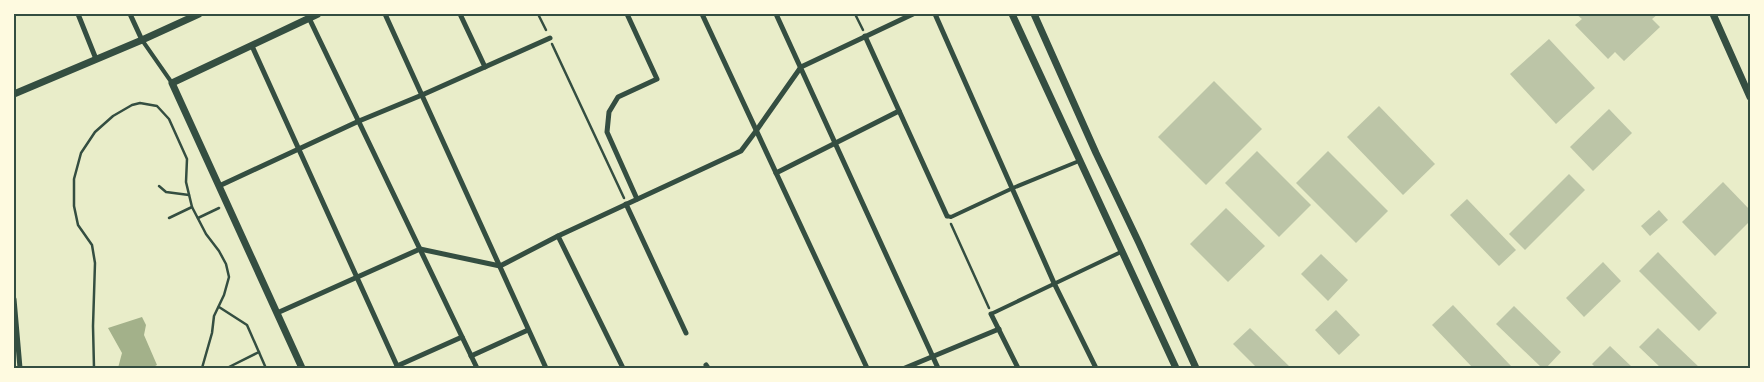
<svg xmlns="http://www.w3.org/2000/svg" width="1764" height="382" viewBox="0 0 1764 382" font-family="'Varela Round',sans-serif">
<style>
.water{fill:#a3b18a}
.building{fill:#bcc5a7}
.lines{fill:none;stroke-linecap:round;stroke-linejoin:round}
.path{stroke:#344e41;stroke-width:2.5}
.pedestrian{stroke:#344e41;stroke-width:4}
.minor{stroke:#344e41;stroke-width:5}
.tertiary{stroke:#344e41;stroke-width:7}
.neatline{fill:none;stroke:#344e41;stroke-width:2}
</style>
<rect width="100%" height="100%" fill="#e9edc9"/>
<polygon class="water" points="142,317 146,325 144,335 157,365 151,368 118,368 122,353 108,328"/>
<g class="building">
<polygon points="1576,14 1658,14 1652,19 1660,27 1624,61 1615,52 1608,59 1575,25 1582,19"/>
<polygon points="1549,39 1595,88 1556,124 1510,74"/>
<polygon points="1214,81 1262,129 1206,185 1158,137"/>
<polygon points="1379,106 1435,164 1403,195 1347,137"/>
<polygon points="1609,109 1632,133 1593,171 1570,147"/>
<polygon points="1257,151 1311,205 1279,237 1225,183"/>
<polygon points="1328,151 1388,211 1356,243 1296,183"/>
<polygon points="1569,174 1585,190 1525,250 1509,234"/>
<polygon points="1723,182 1750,210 1750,221 1715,256 1682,222"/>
<polygon points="1467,199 1516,250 1499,266 1450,215"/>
<polygon points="1226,208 1265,246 1228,282 1190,244"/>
<polygon points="1659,210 1668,220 1650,236 1641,226"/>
<polygon points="1658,252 1717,313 1699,331 1639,271"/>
<polygon points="1321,254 1348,280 1328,301 1301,274"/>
<polygon points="1603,262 1621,281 1584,317 1566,298"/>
<polygon points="1453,305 1511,366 1509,368 1473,368 1432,325"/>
<polygon points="1514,306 1561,352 1546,368 1542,368 1496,324"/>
<polygon points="1336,310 1360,335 1339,355 1315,330"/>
<polygon points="1250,328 1291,368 1257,368 1233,344"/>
<polygon points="1658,328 1700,368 1661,368 1639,347"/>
<polygon points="1610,346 1633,368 1596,368 1592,364"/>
</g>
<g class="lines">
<g class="path">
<polyline points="538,14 546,30"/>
<polyline points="855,14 863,30"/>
<polyline points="552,44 624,198"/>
<polyline points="159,186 166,192 189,195"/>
<polyline points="169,218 192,207"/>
<polyline points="198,218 219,208"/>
<polyline points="951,224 989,308"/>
<polyline points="219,307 247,325 265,366"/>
<polyline points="94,368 93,326 95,263 92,245 78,225 74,206 74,179 81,153 95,132 113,116 132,105 140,103 157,106 169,119 187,159 186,182 192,207 206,234 219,251 226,264 229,277 224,295 214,316 212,333 202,368"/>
<polyline points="227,368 259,352"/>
</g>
<g class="pedestrian">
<polyline points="142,40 172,83"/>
<polyline points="947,216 951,217 1013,188 1079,161"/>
<polyline points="991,314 1123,251"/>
</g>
<g class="minor">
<polyline points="78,14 96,59"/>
<polyline points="130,14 142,40"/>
<polyline points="385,14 546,368"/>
<polyline points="460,14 485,67"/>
<polyline points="627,14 657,79 618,97 609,112 607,132 637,199"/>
<polyline points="702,14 867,368"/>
<polyline points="776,14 938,368"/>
<polyline points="935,14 1054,283 1096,368"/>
<polyline points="309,18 477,368"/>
<polyline points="865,36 947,216"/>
<polyline points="252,46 398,368"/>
<polyline points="776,173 899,111"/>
<polyline points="219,186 359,121 422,95 550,38"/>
<polyline points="626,204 686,333"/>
<polyline points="558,236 623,368"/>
<polyline points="14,299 20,368"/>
<polyline points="277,313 420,249 500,266 558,236 741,151 756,131 801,67 913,14"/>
<polyline points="991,314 1018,368"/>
<polyline points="471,356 528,330"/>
<polyline points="706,365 708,368"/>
<polyline points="397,366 462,337"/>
<polyline points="905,368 999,329"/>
</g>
<g class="tertiary">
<polyline points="1012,14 1176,368"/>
<polyline points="1034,14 1096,153 1139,243 1196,368"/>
<polyline points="1713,14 1750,97"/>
<polyline points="14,94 142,40 199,14"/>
<polyline points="302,368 172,83 318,14"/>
</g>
</g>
<rect width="1764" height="382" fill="none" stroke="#fefae0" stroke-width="30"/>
<rect x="15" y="15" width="1734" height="352" class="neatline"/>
</svg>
